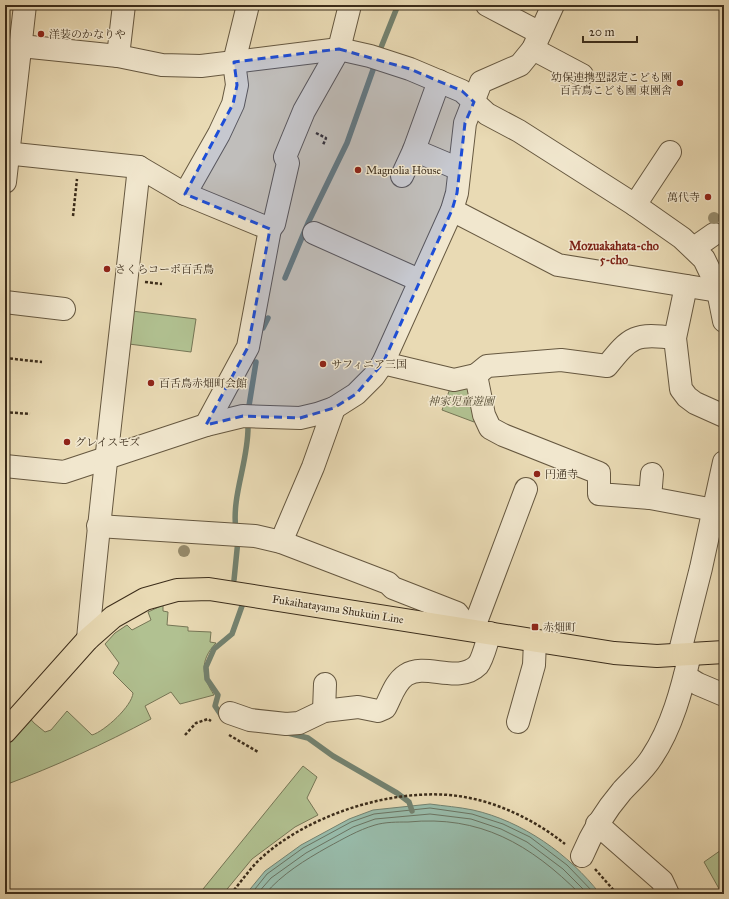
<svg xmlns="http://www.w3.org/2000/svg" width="729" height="899" viewBox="0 0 729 899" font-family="'IM FELL Great Primer','Noto Serif JP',serif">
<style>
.green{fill:#b1c191;stroke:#767656}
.water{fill:#98bbaa;stroke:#738270}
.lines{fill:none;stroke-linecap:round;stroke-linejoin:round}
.shore{stroke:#6a7462;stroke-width:1}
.stream{stroke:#738270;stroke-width:5.5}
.minor-casing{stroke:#665840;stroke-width:24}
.major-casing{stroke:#3b2c1a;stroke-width:24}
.path{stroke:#3b2c1a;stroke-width:2.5;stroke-dasharray:3 2;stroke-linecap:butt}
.minor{stroke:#f1e7ce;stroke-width:22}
.major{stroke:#e9dab4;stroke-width:22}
.tree{fill:#968b6c}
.marked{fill:#1d4ed8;fill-opacity:0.2;stroke:#1d4ed8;stroke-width:3;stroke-dasharray:8 5;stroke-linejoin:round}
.poi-dot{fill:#8f2418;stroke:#f1e7ce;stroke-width:1.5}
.labels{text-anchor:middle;stroke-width:3;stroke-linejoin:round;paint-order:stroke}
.poi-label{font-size:11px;fill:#3b2c1a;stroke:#f1e7ce;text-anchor:start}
.park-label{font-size:11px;font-style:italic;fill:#534a32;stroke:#f1e7ce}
.street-label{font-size:11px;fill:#3b2c1a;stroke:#f1e7ce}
.neighbourhood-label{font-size:12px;font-weight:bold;fill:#7a1f14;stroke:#f1e7ce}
</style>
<rect width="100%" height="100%" fill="#e9dab4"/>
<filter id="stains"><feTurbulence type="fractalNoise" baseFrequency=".005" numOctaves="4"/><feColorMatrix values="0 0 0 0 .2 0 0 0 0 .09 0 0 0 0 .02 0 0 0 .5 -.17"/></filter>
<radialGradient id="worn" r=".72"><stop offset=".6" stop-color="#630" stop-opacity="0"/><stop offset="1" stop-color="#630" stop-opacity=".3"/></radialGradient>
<g class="green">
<polygon points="132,311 196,319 191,352 129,344"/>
<polygon points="474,384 477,414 474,422 442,410 451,386"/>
<path d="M163,605V611L168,612L167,625L188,627V631L211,632L210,642L216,643C199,661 202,676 214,695L180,704L171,692L145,706L151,719C104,744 56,766 5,785V741L27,715L34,723L45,732L51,730L67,711L92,735C105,731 132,706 133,693L113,673L119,663L105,644L115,633L127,625L132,630L151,620L148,612Z"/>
<polygon points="303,766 317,777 307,798 318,815 295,827 252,859 223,894 199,894"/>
<polygon points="724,848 724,894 722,894 704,862"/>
</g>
<path class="water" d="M430,804C444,806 459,807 473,810C522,821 569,854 600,894H246L265,871L301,845L349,819L373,810Z"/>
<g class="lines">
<g class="shore">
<polyline points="251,894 267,874 303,848 351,822 374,814 430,808 472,814 503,824 530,837 567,865 595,894"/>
<polyline points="257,894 271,878 306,853 353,827 375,819 430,814 471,819 501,829 527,842 563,869 588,894"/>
<path d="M265,894C282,874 305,860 328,847C343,839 358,830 375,825C385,822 397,822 408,822C480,815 530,844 580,894"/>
</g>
<g class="stream">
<polyline points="380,50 398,5"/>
<polyline points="285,278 308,223 347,143 374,67"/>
<polyline points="263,328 268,318"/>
<polyline points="248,412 256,362"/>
<path d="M236,531C231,495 249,461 248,425"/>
<polyline points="234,580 238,540"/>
<polyline points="223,718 215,706 218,695 207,679 206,667 214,649 232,634 242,606"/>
<polyline points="288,733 308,738 333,756 397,793 409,802 412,811"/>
</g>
<g class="minor-casing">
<g id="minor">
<polyline points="487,5 540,33"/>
<polyline points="21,46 118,56 162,65 201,66 339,49 370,56 410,69 462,91 487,114 519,131 635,205 682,238 704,259 717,286 724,321"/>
<polyline points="533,49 582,75"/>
<polyline points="118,56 124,5"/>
<polyline points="414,150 459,169"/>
<polyline points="5,153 139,167 185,194 270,229 248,347 206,425"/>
<polyline points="402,176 414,150 439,81"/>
<polyline points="5,182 25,5"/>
<polyline points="185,194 219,134 233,104 237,85 234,62 248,5"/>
<polyline points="635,205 670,152"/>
<polyline points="452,210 558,265 718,291"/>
<polyline points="270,229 274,224 288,163 285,157 304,111 339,49 350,5"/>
<polyline points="314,233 419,280"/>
<polyline points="694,248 714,234"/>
<polyline points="686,286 675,338 681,389 687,397 695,403 724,416"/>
<polyline points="5,302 64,309"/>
<polyline points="383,363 454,380 476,375 484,415 490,428 503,435 599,473 599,494 650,498 714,510"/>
<path d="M476,375L487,366L561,360L607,366C631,336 635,333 675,338"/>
<polyline points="5,466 64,472 206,425 243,416 300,418 317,414 334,408 356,394 374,376 383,363 452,210 457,193 465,123 481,82 520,65 533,49 553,5"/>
<polyline points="650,498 652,474"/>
<polyline points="98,526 255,536 281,542 388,583 393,588 457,613 469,629"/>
<polyline points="281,542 313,467 334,408"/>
<polyline points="473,630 526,489"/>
<path d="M88,639C102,482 122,325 139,167"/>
<polyline points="679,655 701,568 724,462"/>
<polyline points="685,676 698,684 724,695"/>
<polyline points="324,711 325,684"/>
<path d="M230,713L250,720L286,724L299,723L324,711L358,707L378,711L385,708C391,697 395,682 406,675C426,662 458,685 478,665C483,659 487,641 490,633"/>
<polyline points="518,722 534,665 535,641"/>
<polyline points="597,824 662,881 668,894"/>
<path d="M582,856C592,832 605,811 622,791C632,780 644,770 652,757C672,727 682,689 690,654"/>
</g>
</g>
<g class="major-casing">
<polyline id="major" points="5,732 88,639 113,617 145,599 177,590 209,589 614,653 657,656 724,652"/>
</g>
<g class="path">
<polyline points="316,133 326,138 323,145"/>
<polyline points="73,216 77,179"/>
<polyline points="145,282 162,284"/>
<polyline points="5,358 42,362"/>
<polyline points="5,412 30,414"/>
<polyline points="185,735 196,723 208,719 211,721"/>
<polyline points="229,735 258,752"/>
<polyline points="595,869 617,894"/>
<path d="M231,894C239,884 247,873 256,863C303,816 392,787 458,796C496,801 535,820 565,844"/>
</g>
<use href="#minor" class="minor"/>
<use href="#major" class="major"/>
</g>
<g class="tree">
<circle cx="714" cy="218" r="6"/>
<circle cx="184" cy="551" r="6"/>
</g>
<path class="marked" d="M339,49L410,69L462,91L474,102L465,123L457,193L452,210L383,363L356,394L334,408L300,418L243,416L206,425L248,347L270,229L185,194L233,104L237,85L234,62Z"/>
<g class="poi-dot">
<circle cx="41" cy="34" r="4"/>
<circle cx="680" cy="83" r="4"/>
<circle cx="358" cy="170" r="4"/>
<circle cx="708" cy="197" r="4"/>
<circle cx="107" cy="269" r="4"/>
<circle cx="323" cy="364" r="4"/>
<circle cx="151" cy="383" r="4"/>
<circle cx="67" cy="442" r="4"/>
<circle cx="537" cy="474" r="4"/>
<rect x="531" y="623" width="8" height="8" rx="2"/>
</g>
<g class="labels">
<g class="poi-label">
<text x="49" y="38">洋装のかなりや</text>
<text x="672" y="81" text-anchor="end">幼保連携型認定こども園<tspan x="672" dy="13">百舌鳥こども園 東園舎</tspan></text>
<text x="366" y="174">Magnolia House</text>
<text x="700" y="201" text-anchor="end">萬代寺</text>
<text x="115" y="273">さくらコーポ百舌鳥</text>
<text x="331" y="368">サフィニア三国</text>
<text x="159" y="387">百舌鳥赤畑町会館</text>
<text x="75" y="446">グレイスモズ</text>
<text x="545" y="478">円通寺</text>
<text x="543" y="631">赤畑町</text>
</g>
<g class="park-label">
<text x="461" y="405">神家児童遊園</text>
</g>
<g class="street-label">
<text transform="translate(338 609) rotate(9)" y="4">Fukaihatayama Shukuin Line</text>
</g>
<g class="neighbourhood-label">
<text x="614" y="250">Mozuakahata-cho<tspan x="614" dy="14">5-cho</tspan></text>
</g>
</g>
<rect width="729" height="899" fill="none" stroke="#e9dab4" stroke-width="20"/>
<rect x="6" y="6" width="717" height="887" fill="none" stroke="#3b2c1a" stroke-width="2"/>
<rect x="10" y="10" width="709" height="879" fill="none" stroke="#3b2c1a"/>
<path d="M583 36v6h54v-6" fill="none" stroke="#3b2c1a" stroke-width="2"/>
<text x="589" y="36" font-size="12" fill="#3b2c1a" stroke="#f1e7ce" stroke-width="3" paint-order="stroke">20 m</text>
<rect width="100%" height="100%" filter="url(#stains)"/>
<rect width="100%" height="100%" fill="url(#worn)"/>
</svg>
